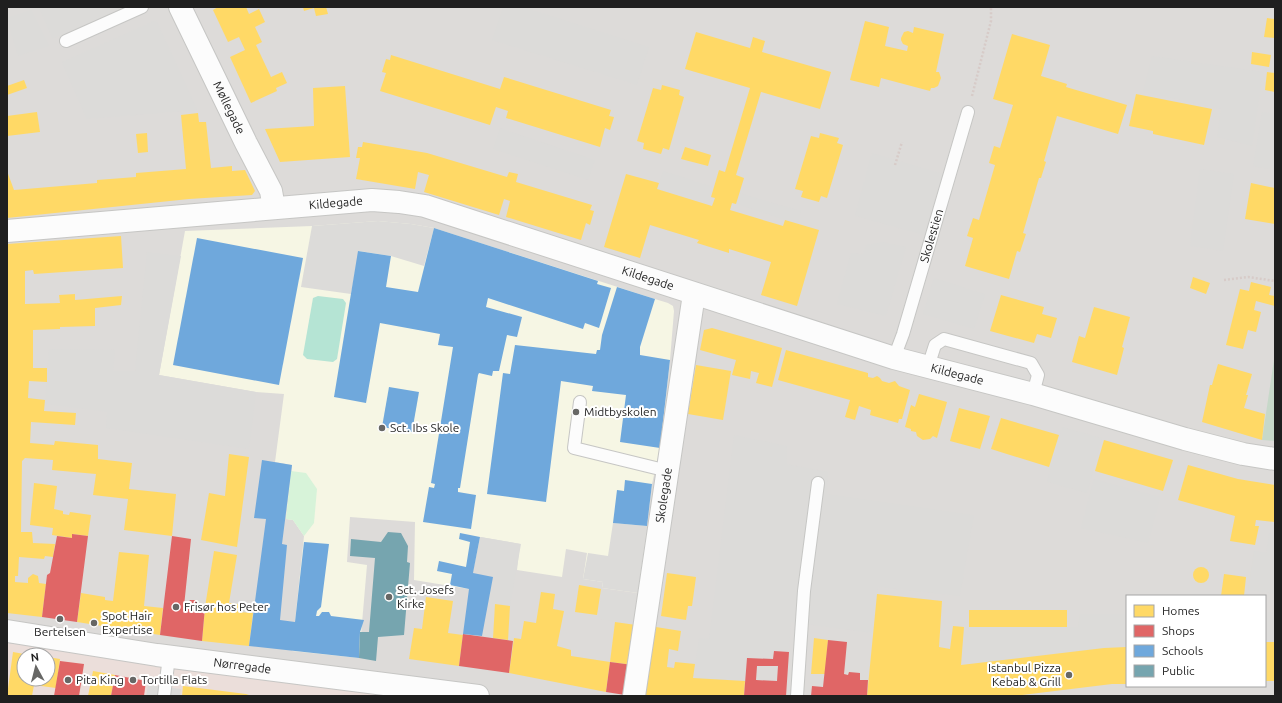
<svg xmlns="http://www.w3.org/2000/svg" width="1282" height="703" viewBox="0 0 1282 703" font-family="Ubuntu,sans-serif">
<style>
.residential{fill:#dddbd9;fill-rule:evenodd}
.commercial{fill:#ebdeda;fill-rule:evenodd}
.education{fill:#f6f6e4}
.religious{fill:#dcdbd9}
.cemetery{fill:#c7d8c9}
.park{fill:#d7f3d9}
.pitch{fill:#b5e4d4}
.homes{fill:#ffd966}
.shops{fill:#e06666;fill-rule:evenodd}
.schools{fill:#6fa8dc}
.public{fill:#76a5af}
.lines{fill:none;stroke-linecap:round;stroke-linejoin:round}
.service-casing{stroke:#c6c6c4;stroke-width:14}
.minor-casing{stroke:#c6c6c4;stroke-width:24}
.path{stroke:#d7cbc8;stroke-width:2.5;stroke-dasharray:2 2;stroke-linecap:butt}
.service{stroke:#fcfcfc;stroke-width:12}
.minor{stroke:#fcfcfc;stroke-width:22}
.poi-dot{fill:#676765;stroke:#fff;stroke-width:1.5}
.labels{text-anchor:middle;stroke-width:4;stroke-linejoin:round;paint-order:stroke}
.street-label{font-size:12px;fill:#1f1f1f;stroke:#fff}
.poi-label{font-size:12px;fill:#1f1f1f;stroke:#fff;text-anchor:start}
</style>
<rect width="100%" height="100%" fill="#eeece8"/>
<path class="residential" d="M7,7H1275V696H7ZM1127,596H1265V686H1127ZM24,655H48V679H24Z"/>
<path class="commercial" d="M7,643L444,696H7ZM24,655H48V679H24Z"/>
<polygon class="education" points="378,221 411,224 434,228 655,299 668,303 673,306 674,311 670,360 660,448 652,484 638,593 602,588 603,582 583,579 587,553 566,549 562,577 517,570 520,544 481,537 469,589 414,580 415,522 350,517 347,562 367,565 359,658 292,651 304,536 293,520 286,519 292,465 275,462 284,394 256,392 159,375 185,231 312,226"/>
<g class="religious">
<polygon points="39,7 124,7 53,39"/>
<polygon points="503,7 523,7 649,47 637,85 492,40"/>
<polygon points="31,10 49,46 18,56 7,18"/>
<polygon points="156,20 197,110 87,119 62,62"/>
<polygon points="1152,56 1263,72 1252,146 1217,137 1221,109 1143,92"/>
<polygon points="1262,112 1275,114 1275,170 1253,166"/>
<polygon points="500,128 595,160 588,180 493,149"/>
<polygon points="872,153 943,174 924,235 855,216"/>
<polygon points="1200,169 1234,174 1223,251 1190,246"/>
<polygon points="663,171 714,187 708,204 657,189"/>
<polygon points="739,193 801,211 798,224 736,204"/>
<polygon points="378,221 411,224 434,228 424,266 391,256 359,251 351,294 301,287 312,226"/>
<polygon points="884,242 906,247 886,316 837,304 851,253 863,254 866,245"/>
<polygon points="147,252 181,256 159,375 256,392 249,449 106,428 107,412 45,404 49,349 115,350 113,371 135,371"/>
<polygon points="934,278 985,294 974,329 923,314"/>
<polygon points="1062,427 1102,438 1087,493 1047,482"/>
<polygon points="734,435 787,446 786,464 828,472 827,494 974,515 960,596 878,587 872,633 791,622 789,652 774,651 773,659 747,658 745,681 693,678 699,638 709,639"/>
<polygon points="1094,479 1160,497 1148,543 1081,528"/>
<polygon points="613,523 647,526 638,593 602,588 603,582 583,579 588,553 608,556"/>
<polygon points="1269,533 1275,534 1275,594 1248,590 1254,551 1266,553"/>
<polygon points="480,537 521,544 510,606 488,603 493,577 473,573"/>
<polygon points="602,590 636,595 634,624 598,619"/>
<rect x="1265" y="612" width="10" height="30"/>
<polygon points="1080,614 1127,614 1127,647 1104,648 961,665 964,627 1078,627"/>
<polygon points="148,685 181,689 180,696 146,696"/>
</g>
<polygon class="cemetery" points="1275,353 1275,441 1262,440"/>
<polygon class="park" points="291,471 306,473 317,489 314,523 304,536 293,520 286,519"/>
<polygon class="pitch" points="318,296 343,299 346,303 337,359 333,362 307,359 303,355 313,298"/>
<g class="homes">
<polygon points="218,7 246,7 249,14 259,9 265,22 255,27 262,42 256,45 271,77 282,72 287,83 276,88 277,91 251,103 230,57 245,50 239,37 228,42 213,10"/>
<polygon points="303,7 326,7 328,14 316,16 314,8 304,11"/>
<polygon points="1267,18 1275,19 1275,38 1264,37"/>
<polygon points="865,21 889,27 885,46 907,51 908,46 903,44 901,40 901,38 904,32 908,31 913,33 914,27 944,34 936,72 939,72 941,78 938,86 934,88 931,88 930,91 881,78 879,87 850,80"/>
<polygon points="696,32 750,48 753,37 765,41 762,52 831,72 820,109 761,92 736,175 744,178 736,204 732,203 730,210 783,226 785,220 819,230 797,306 761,295 771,262 729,249 729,253 697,243 699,240 650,225 640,258 604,247 626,174 659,183 657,189 712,206 715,198 711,197 719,170 725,172 750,88 685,69"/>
<polygon points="1012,34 1050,45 1041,76 1067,84 1066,87 1127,105 1118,134 1057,116 1044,161 1046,162 1041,178 1039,178 1023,233 1026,234 1020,252 1017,251 1009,279 965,266 973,238 967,236 973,218 979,220 995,165 989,163 994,146 1000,148 1013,105 993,99"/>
<polygon points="1252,52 1271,55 1269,67 1251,64"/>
<polygon points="391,55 500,89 504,77 611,110 609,116 614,117 610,130 605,128 600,147 506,118 508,111 496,107 490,125 380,91 386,73 382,72 386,59 390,60"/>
<polygon points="1267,72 1275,73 1275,92 1265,90"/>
<polygon points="24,80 27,88 7,95 7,86"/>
<polygon points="662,85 680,90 679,95 684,97 669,150 663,148 661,154 643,149 644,143 637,141 653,88 661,90"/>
<polygon points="345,86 350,157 280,162 265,129 314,126 313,88"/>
<polygon points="1136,94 1212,109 1204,145 1153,134 1153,131 1129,126"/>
<polygon points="37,112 40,132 7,136 7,116"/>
<polygon points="198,113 199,122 206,122 211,168 232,166 232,171 245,170 255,191 252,195 189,199 7,218 7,171 14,190 97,183 97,180 136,177 136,173 186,169 181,115"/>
<polygon points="147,133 148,152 138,153 136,134"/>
<polygon points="820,133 839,138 837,143 843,145 827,198 821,196 819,202 801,197 803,191 795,189 811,136 819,138"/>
<polygon points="363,142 427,153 507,177 509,172 518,174 516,182 592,205 590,210 594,211 590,225 586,223 581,240 506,217 510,201 504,199 499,215 424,192 429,175 418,172 415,189 356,179 360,158 356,158 358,147 362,147"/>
<polygon points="685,147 711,155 708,166 681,159"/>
<polygon points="1251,183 1275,188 1275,224 1245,219"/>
<polygon points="121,236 123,268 34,274 33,270 25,271 25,304 60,303 59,295 75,294 75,300 122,296 121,305 95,308 95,326 60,327 60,329 33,330 33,368 47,368 47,382 29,381 28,398 45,400 44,411 76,413 75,425 31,422 30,443 54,445 55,441 98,445 98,459 132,463 129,489 176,494 172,536 124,530 128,499 93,495 96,474 52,470 53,460 25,458 22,461 21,532 32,532 33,543 55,544 53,557 45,556 44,559 19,557 18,576 15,576 15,582 28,583 28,578 33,574 38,576 39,583 46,584 42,617 7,613 7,244"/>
<polygon points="1193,277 1210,283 1206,294 1190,288"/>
<polygon points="1251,282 1271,287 1269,295 1275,296 1275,306 1256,301 1254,310 1261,312 1256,332 1248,330 1243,349 1226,345 1240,289 1249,291"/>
<polygon points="1001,295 1044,307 1042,314 1057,318 1051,338 1037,334 1034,343 990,331"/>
<polygon points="1094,307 1130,317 1122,347 1124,348 1117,375 1072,362 1079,336 1085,338"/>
<polygon points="712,328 782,348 772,387 756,383 759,373 751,371 750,379 732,375 736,360 700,350 704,330"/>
<polygon points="786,350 868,373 868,377 873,378 877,376 880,378 882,381 889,383 895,381 899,386 910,390 902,419 899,419 898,423 870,415 871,410 859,406 855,420 845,417 850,400 778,380"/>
<polygon points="1218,364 1252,374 1246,395 1248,395 1244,408 1265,414 1262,440 1202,422 1210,385 1212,385"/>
<polygon points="696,365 731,371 723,420 688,414"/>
<polygon points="919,394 947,402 937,438 933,436 930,439 923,440 917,436 916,432 911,431 911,429 905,427 911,405 915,407"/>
<polygon points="959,408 990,416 980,449 950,441"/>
<polygon points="1001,418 1059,435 1049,467 991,449"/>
<polygon points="1104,440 1173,460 1163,491 1095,471"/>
<polygon points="229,454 249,457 237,547 201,540 209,493 225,496"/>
<polygon points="1188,465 1238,479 1275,485 1275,522 1256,520 1255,526 1259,526 1255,545 1230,541 1235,516 1178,500"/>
<polygon points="34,483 57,486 54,509 63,511 63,514 69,515 70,512 91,515 88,536 72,534 72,538 52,535 53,528 30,525"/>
<polygon points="214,551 237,555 229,603 238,604 238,612 253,613 249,646 202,641 205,607"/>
<polygon points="119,552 149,555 144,606 163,608 160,635 77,622 81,593 105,597 105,600 113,601"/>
<circle cx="1201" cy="575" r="8"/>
<polygon points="667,573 696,577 692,606 688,606 686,620 661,616"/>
<polygon points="1224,574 1246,577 1244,596 1221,596"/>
<polygon points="579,585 601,589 597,615 575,612"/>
<polygon points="541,592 555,594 553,609 564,611 557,646 571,650 571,656 610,662 615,622 636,625 633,665 610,662 606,692 509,673 514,638 521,639 524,621 536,623"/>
<polygon points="877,594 942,601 939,647 950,649 953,626 964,627 961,665 1104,648 1127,647 1127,684 1112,684 1013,696 867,696"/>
<polygon points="426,597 453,601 448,633 463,635 459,666 409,659 414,628 422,629"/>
<polygon points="495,604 510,606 508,640 493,638"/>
<rect x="969" y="610" width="98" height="17"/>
<polygon points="656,627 681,631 678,651 669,649 667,667 674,668 675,662 695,664 693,678 745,681 744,696 646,696 645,691"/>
<polygon points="814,638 828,640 825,674 811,674"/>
<rect x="1265" y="642" width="10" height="39"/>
<polygon points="13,652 24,654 24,679 48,679 48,657 60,659 56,688 34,685 32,696 7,696"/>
<polygon points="93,671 115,675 111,696 88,696"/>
<polygon points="183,686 246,694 252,696 182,696"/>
</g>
<g class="shops">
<polygon points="72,534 88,536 77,622 42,617 47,575 50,573 57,536 72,538"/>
<polygon points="172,536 191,539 184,606 188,607 188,603 190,600 195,600 198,606 205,607 202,641 160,635"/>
<polygon points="463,634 513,641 509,673 459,666"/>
<polygon points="828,640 847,642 844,674 848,675 849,672 860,673 860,680 868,680 867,696 811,696 812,686 823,687"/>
<path d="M774,651L789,652L786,696H744L747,658L773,659ZM757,666H778L777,681L756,680Z"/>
<polygon points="60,661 84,664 79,696 54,696"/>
<polygon points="610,662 633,665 625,695 606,692"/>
<polygon points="115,675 146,681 144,696 111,696"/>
</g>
<g class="schools">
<polygon points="434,228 598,281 597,284 611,288 599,328 585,323 583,329 488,298 486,307 522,317 517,337 507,335 499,371 493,371 492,376 479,373 478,375 460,488 458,488 458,492 476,495 471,529 423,522 429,487 434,488 435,484 431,483 453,347 438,345 440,334 380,323 366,403 334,397 358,251 391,256 386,287 418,292"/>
<polygon points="197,238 303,258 279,385 173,365"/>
<polygon points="617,287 655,299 640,347 640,355 670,360 660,448 620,442 626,395 592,391 593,386 561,381 546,502 487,494 503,373 510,374 515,345 596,354 597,350 600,350 602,335"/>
<polygon points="389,387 419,392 412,432 382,427"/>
<polygon points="262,460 292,465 282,544 287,545 280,620 295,622 304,542 329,544 321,607 317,611 316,616 319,616 322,612 329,612 331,616 364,620 360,632 359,658 249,646 266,519 254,518"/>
<polygon points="625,480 652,484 647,526 613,523 617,490 624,491"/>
<polygon points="460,533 480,537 473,573 493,577 482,636 463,634 469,589 450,585 452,574 437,571 439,561 466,567 470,542 459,539"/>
</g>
<polygon class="public" points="388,532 401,533 408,546 407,562 410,563 404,635 378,637 376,661 359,658 360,632 369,632 375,558 350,556 351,539 381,542"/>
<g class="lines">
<g class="service-casing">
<g id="service">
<polyline points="66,41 142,7"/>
<path id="s1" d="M894,358L903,334L968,112"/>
<polyline points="928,367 935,345 944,339 1031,363 1038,375 1033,394"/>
<polyline points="580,402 574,448 668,471"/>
<polyline points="164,696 169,657"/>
<polyline points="797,696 804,591 818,483"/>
</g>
</g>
<g class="minor-casing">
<g id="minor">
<path id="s2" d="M180,7L246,143L271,191L274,208"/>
<path id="s3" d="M7,231L372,200L399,202L425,206L894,358L1033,394L1185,439L1243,454L1275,459"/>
<path id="s4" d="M7,631L157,655L478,696"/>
<path id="s5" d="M634,696L694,294"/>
</g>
</g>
<g class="path">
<polyline points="972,96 991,21 991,7"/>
<polyline points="895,165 902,142"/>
<polyline points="1224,280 1248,277 1275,281"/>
</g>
<use href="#service" class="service"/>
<use href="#minor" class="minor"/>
</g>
<g class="poi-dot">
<circle cx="576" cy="412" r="4"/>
<circle cx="382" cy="428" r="4"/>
<circle cx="389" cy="597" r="4"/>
<circle cx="176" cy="607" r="4"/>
<circle cx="60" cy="619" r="4"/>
<circle cx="94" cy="623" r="4"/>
<circle cx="1069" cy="675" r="4"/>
<circle cx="68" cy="680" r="4"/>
<circle cx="133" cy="680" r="4"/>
</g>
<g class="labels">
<g class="street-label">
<text dy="4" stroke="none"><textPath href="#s2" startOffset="112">Møllegade</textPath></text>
<text dy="4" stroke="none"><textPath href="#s3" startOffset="330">Kildegade</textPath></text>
<text dy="4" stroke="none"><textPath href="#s1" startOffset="128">Skolestien</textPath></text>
<text dy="4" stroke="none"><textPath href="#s3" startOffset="654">Kildegade</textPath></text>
<text dy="4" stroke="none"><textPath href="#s3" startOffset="978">Kildegade</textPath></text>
<text dy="4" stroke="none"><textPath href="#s5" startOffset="203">Skolegade</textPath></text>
<text dy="4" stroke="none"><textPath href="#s4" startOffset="238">Nørregade</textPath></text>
</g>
<g class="poi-label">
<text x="584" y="416">Midtbyskolen</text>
<text x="390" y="432">Sct. Ibs Skole</text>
<text x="397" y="594">Sct. Josefs<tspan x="397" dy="14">Kirke</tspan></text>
<text x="184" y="611">Frisør hos Peter</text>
<text x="102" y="620">Spot Hair<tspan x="102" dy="14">Expertise</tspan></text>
<text x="60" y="636" text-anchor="middle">Bertelsen</text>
<text x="1061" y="672" text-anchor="end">Istanbul Pizza<tspan x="1061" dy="14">Kebab &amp; Grill</tspan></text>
<text x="76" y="684">Pita King</text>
<text x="141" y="684">Tortilla Flats</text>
</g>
</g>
<rect width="1282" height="703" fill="none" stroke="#1f1f1f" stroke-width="16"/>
<rect x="1126" y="595" width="140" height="92" fill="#ffffff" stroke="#a5a5a5"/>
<rect x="1134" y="605" width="20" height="12" fill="#ffd966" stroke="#a5a5a5"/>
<text x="1162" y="615" font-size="12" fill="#1f1f1f">Homes</text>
<rect x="1134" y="625" width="20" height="12" fill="#e06666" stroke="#a5a5a5"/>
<text x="1162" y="635" font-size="12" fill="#1f1f1f">Shops</text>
<rect x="1134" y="645" width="20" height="12" fill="#6fa8dc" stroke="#a5a5a5"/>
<text x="1162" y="655" font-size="12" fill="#1f1f1f">Schools</text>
<rect x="1134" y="665" width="20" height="12" fill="#76a5af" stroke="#a5a5a5"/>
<text x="1162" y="675" font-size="12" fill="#1f1f1f">Public</text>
<g transform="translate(36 667) rotate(353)"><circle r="19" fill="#ffffff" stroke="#a5a5a5"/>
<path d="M0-3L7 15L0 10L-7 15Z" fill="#676765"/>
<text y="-6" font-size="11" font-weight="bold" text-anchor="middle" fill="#1f1f1f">N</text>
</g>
</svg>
